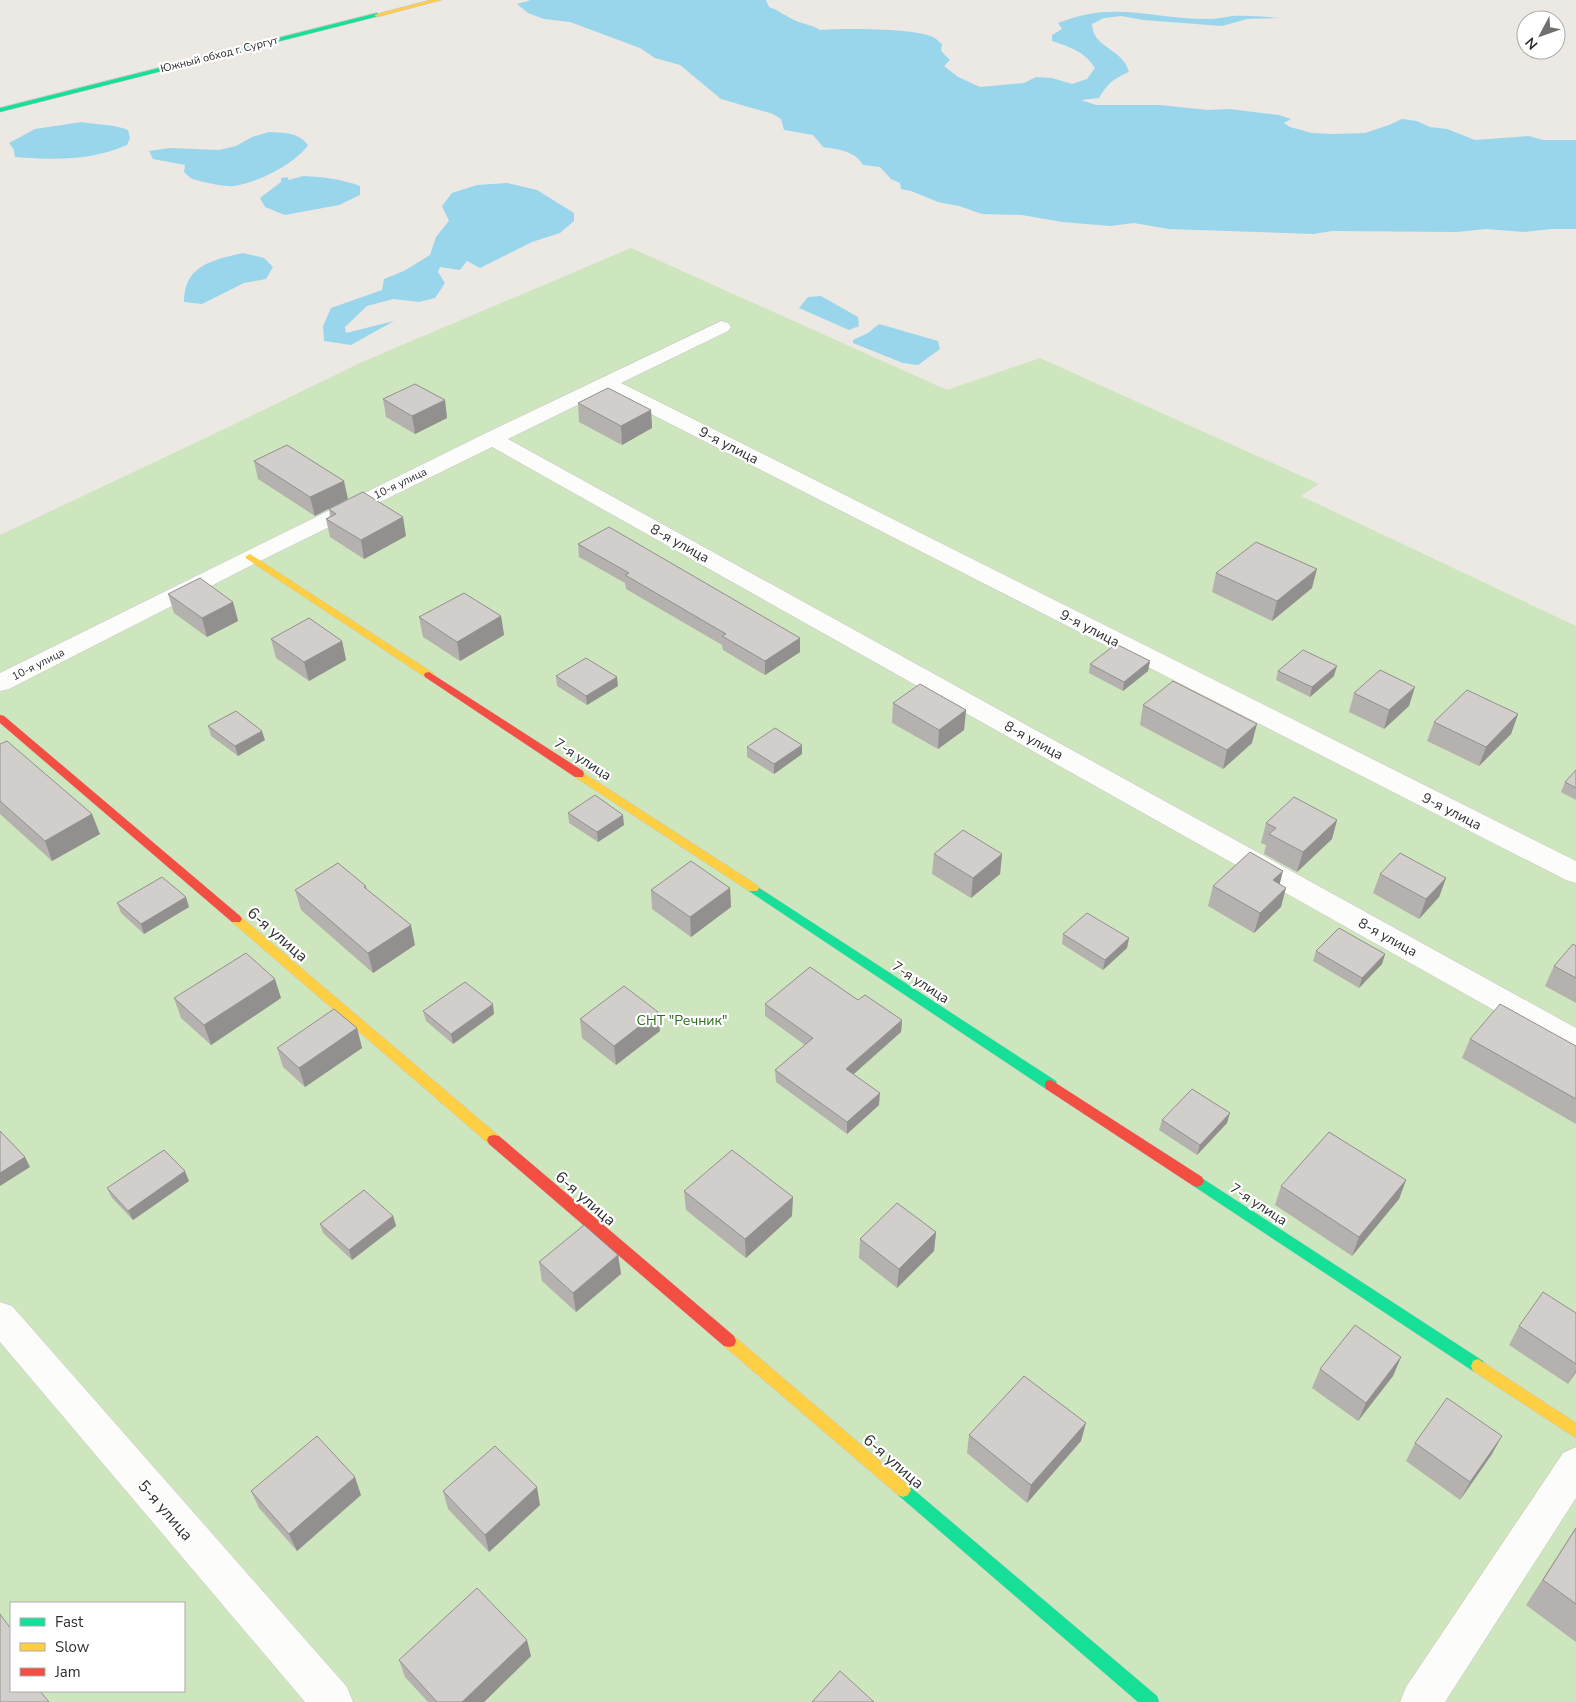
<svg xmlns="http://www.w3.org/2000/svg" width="1576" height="1702" viewBox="0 0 1576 1702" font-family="'Nunito Sans',sans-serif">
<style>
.green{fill:#cee6be;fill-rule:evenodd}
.water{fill:#99d6ec}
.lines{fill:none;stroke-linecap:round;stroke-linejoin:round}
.street-casing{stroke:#c5c4c5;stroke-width:1}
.fast-casing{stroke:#c5c4c5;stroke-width:1}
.slow-casing{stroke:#c5c4c5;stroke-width:1}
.jam-casing{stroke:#c5c4c5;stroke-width:1}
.street{fill:#fcfcfb;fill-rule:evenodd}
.fast{fill:#16e098;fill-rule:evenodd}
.slow{fill:#ffcf43;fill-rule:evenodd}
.jam{fill:#f24e42;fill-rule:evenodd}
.wall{fill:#b4b1af}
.shaded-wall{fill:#92908e}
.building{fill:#d1cecb;stroke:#92908e}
.labels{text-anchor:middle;stroke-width:4.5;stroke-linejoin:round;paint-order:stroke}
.far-street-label{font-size:11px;fill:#2e2e2e;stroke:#fff}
.street-label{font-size:14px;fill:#2e2e2e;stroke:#fff}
.park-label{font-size:14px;fill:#2c6e1b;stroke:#fff}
.near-street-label{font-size:16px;fill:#2e2e2e;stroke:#fff}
</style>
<rect width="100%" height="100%" fill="#ece8e4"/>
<path class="green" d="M631,248L947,390L1040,358L1319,484L1301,496L1576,626V1702H0V535L214,434L362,362ZM11,1603H184V1691H11Z"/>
<g class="water">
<path d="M531,0H766L769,7C778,10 784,15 792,19C801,24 811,24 820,30C840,28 916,28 933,37C936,38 939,42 942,44L941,51L950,60L944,66L958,77L980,87L1024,83L1036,77L1052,78L1072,84L1087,79L1095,68C1084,51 1070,47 1052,41V35L1062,29L1058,23C1114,0 1152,19 1209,19C1217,19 1224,17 1232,16C1249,15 1266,17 1282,18L1247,19L1222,26L1143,20L1121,16L1104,18L1092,24C1093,49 1122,47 1129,72C1114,78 1107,84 1099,98L1081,100L1096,105H1160L1208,110L1230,109L1279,115L1291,119L1284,123L1290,127L1312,133L1333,134L1365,133L1389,125L1402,119L1417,121L1430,127L1447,129L1475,140L1529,136L1543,140H1576V229H1551L1523,232L1486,229L1457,232L1332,231L1313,234L1169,229L1134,223L1110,226L1062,222L1022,215L982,214L959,206L938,202L911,191L901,189L900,183L891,179L880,167L863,165C855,151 838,149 823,147L813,135L784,130L781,119L773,114L721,99L680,65L655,58L640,48L570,22L544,19L528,13L517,4Z"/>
<path d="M82,122C98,125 113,124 128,130L130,138L127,145C89,161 56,160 15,157L14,150L9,143L35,129Z"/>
<path d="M269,132C285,133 298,132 308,145C295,164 257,183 234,186C225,187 213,184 204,182C195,180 190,179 184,172L185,165L153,159L149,151L170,148L219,150L236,146L252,137Z"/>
<path d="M303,176C324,177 341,179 360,186V195L339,205L285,215L265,207L260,198L281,182V178L287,177L289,180Z"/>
<polygon points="507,183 537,190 574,213 574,221 560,233 532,242 480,268 467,261 460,270 440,267 438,272 445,283 435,298 419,302 393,299 367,306 345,327 346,333 394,321 351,345 324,341 323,326 331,308 382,290 384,279 404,271 430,255 436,237 449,221 442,206 452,193 477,185"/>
<path d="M243,253L264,258L273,267L266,279L244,283L202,304L184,302C184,265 213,260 243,253Z"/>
<polygon points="821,296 858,317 859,326 849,330 799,308 808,297"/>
<polygon points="879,324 938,341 940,349 918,365 903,363 853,343 853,340 868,333"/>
</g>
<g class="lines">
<g class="street-casing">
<g id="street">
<polygon points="721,321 728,323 731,327 728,331 621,383 1576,861 1576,883 1566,880 606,391 508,439 1576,1028 1576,1054 1565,1050 492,447 258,562 9,689 0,691 0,673 484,434"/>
<polygon points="0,1302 12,1306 347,1687 353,1702 305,1702 0,1342"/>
<polygon points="1576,1447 1576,1498 1445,1702 1400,1702 1406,1687 1563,1453"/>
</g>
</g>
<g class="fast-casing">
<g id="fast">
<polygon points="377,13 379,16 0,112 0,108"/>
<polygon points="753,884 1056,1081 1057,1085 1056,1089 1051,1090 1046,1089 749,891 747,888 749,885"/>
<polygon points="1197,1175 1483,1361 1485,1366 1483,1371 1478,1373 1473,1371 1192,1185 1190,1181 1192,1177"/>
<polygon points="903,1483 908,1485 1157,1696 1159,1702 1138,1702 898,1495 895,1490 898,1485"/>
</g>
</g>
<g class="slow-casing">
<g id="slow">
<polygon points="431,0 441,0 377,17 374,15"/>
<polygon points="250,554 433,673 434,675 433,677 425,677 247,559 245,557"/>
<polygon points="579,770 757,885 759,888 757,891 749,891 575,777 574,774 575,771"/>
<polygon points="236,915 240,916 499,1136 501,1140 499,1144 494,1145 489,1144 232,922 230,919 232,916"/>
<polygon points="729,1335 734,1336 908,1485 911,1490 908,1495 903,1497 898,1495 724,1346 722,1341 724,1336"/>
<polygon points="1478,1359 1576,1423 1576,1438 1473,1371 1471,1366 1473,1361"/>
</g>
</g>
<g class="jam-casing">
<g id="jam">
<polygon points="429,672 583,771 584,774 583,777 575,777 425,677 424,675 425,673"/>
<polygon points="0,715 4,716 240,916 242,919 240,922 232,922 0,723"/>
<polygon points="1051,1080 1202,1177 1204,1181 1202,1185 1197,1187 1192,1185 1046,1089 1045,1085 1046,1081"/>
<polygon points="494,1135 499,1136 734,1336 736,1341 734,1346 729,1347 724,1346 489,1144 487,1140 489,1136"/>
</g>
</g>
<use href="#street" class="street"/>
<use href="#fast" class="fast"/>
<use href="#slow" class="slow"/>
<use href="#jam" class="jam"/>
</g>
<g class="wall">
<polygon points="383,399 445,400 447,418 415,434 386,417"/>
<polygon points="578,403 651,410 652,428 622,445 579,422"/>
<polygon points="254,461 344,481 315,516 258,479"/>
<polygon points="329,509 406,536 364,559 330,537 326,519 330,516"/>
<polygon points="578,544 800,652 765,675 723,650 722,645 626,589 625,583 579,557"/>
<polygon points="1216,573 1312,588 1272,621 1212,592"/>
<polygon points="168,594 233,602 238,621 207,637 174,613"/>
<polygon points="501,616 504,635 460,661 423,637 419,617"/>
<polygon points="271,639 342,641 346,660 309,681 276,658"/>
<polygon points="1150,661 1148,671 1123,691 1089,673 1090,664"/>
<polygon points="1278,671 1334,676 1310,697 1276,680"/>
<polygon points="556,676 618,686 587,705 557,686"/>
<polygon points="1354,693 1409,706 1384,729 1349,712"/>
<polygon points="893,703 966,710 964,730 938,749 892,723"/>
<polygon points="1143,705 1252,743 1223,769 1140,725"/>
<polygon points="1518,714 1511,734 1479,766 1427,741 1434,722"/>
<polygon points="208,726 265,740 238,756 211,736"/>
<polygon points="0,744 100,834 52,861 0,814"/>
<polygon points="747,747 802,754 774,774 747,757"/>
<polygon points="1576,770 1576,800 1561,792 1565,782"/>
<polygon points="568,813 624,825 598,842 569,823"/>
<polygon points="1337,820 1332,839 1297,872 1264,854 1266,845 1261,843 1266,823"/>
<polygon points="934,854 1002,854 1000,874 971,898 932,874"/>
<polygon points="1380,874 1446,878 1439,897 1419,919 1373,893"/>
<polygon points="1280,884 1281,907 1254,933 1208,906 1213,886"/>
<polygon points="366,886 367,890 415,945 373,973 301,910 295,890"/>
<polygon points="730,888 731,907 691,937 652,909 651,890"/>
<polygon points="117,903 189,907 144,934 121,913"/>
<polygon points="1063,934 1129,938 1127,948 1103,970 1062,944"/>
<polygon points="1576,946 1576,1003 1545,986 1554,966"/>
<polygon points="1316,951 1385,954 1382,964 1359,988 1313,961"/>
<polygon points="174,998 281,998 211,1045 181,1018"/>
<polygon points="858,1000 902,1020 901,1032 853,1074 879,1105 847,1134 776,1082 775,1070 805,1045 765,1016 765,1004"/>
<polygon points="423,1011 494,1014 453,1044 426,1021"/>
<polygon points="580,1019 660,1031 616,1065 582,1038"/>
<polygon points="357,1028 362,1048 305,1087 283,1067 277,1048"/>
<polygon points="1470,1039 1576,1046 1576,1124 1462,1058"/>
<polygon points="1162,1120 1227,1123 1197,1155 1159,1130"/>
<polygon points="1406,1180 1399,1199 1352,1256 1275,1205 1281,1186"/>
<polygon points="189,1181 133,1220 112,1198 107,1188"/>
<polygon points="684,1191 792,1216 746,1258 686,1210"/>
<polygon points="393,1216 396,1226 352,1260 323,1233 320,1224"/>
<polygon points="936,1232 934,1251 897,1288 859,1258 860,1239"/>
<polygon points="618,1255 621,1274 576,1312 542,1281 539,1262"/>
<polygon points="1576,1313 1576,1372 1568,1384 1509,1345 1519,1326"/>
<polygon points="1401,1357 1393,1376 1358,1421 1312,1388 1320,1369"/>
<polygon points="969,1435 1081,1441 1027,1503 967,1453"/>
<polygon points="1415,1443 1492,1454 1460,1500 1406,1461"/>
<polygon points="251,1491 361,1495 297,1551 259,1508"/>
<polygon points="443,1491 540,1505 489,1552 448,1509"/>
<polygon points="1576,1527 1576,1642 1526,1605"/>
<polygon points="531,1656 484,1702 428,1702 405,1677 399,1660"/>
</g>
<g class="shaded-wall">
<polygon points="445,400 447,418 415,434 412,416"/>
<polygon points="651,410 652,428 622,445 621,426"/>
<polygon points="344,481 348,499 315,516 310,497"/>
<polygon points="403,517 406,536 364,559 361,540"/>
<polygon points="1317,569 1312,588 1272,621 1277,601"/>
<polygon points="233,602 238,621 207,637 202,618"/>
<polygon points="501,616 504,635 460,661 457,642"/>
<polygon points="800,638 800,652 765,675 765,661"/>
<polygon points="342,641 346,660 309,681 304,662"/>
<polygon points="1150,661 1148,671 1123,691 1124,682"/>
<polygon points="1337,666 1334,676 1310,697 1312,687"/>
<polygon points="617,677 618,686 587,705 586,696"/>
<polygon points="1415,687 1409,706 1384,729 1389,710"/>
<polygon points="966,710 964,730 938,749 939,730"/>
<polygon points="1518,714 1511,734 1479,766 1486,747"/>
<polygon points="1257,724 1252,743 1223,769 1227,750"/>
<polygon points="262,731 265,740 238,756 235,746"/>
<polygon points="802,745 802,754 774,774 774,764"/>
<polygon points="92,814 100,834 52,861 45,841"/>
<polygon points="623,815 624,825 598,842 597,832"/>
<polygon points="1337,820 1332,839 1297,872 1303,852"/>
<polygon points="1002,854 1000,874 971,898 973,878"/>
<polygon points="1283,871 1278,891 1273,880"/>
<polygon points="1446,878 1439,897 1419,919 1426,899"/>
<polygon points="730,888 731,907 691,937 690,917"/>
<polygon points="1286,888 1281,907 1254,933 1260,913"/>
<polygon points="186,897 189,907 144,934 141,924"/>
<polygon points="411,925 415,945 373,973 368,953"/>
<polygon points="1129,938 1127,948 1103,970 1105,960"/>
<polygon points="1385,954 1382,964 1359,988 1362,978"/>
<polygon points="275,979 281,998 211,1045 204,1025"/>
<polygon points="493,1004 494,1014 453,1044 451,1034"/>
<polygon points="658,1012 660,1031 616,1065 614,1046"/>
<polygon points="902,1020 901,1032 846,1081 846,1069"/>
<polygon points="357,1028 362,1048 305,1087 299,1068"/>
<polygon points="880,1093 879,1105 847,1134 847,1122"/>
<polygon points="1230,1113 1227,1123 1197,1155 1200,1145"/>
<polygon points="25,1157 30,1167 0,1186 0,1173"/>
<polygon points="185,1171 189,1181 133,1220 128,1211"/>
<polygon points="1406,1180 1399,1199 1352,1256 1359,1237"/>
<polygon points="793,1197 792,1216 746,1258 745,1239"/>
<polygon points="393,1216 396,1226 352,1260 349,1250"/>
<polygon points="936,1232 934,1251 897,1288 899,1269"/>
<polygon points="618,1255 621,1274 576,1312 573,1293"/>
<polygon points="1401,1357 1393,1376 1358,1421 1366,1403"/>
<polygon points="1576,1370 1576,1372 1568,1384"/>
<polygon points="1086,1423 1081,1441 1027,1503 1031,1485"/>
<polygon points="1502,1436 1492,1454 1460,1500 1470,1482"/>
<polygon points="355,1477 361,1495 297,1551 289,1534"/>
<polygon points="537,1487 540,1505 489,1552 485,1535"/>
<polygon points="527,1640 531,1656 484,1702 462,1702"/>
</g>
<g class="building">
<polygon points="415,384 445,400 412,416 383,399"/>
<polygon points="608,388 651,410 621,426 578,403"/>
<polygon points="287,445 344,481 310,497 254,461"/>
<polygon points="363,492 403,517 361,540 326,519 336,514 329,509"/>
<polygon points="609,527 800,638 765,661 722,636 726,634 625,575 629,573 578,544"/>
<polygon points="1256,542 1317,569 1277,601 1216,573"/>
<polygon points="200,578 233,602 202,618 168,594"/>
<polygon points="464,593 501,616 457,642 419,617"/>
<polygon points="309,618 342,641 304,662 271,639"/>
<polygon points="1116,644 1150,661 1124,682 1090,664"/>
<polygon points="1303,650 1337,666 1312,687 1278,671"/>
<polygon points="586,658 617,677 586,696 556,676"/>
<polygon points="1380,670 1415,687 1389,710 1354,693"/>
<polygon points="1173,681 1257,724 1227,750 1143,705"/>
<polygon points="920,684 966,710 939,730 893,703"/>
<polygon points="1467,690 1518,714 1486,747 1434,722"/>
<polygon points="236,711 262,731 235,746 208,726"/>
<polygon points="775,728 802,745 774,764 747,747"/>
<polygon points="7,741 92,814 45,841 0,801 0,744"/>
<polygon points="1576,770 1576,788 1565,782"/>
<polygon points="595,795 623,815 597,832 568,813"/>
<polygon points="1294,797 1337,820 1303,852 1269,834 1276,828 1266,823"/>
<polygon points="963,830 1002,854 973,878 934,854"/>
<polygon points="1250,852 1283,871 1273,880 1286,888 1260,913 1213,886"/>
<polygon points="1400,853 1446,878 1426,899 1380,874"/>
<polygon points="691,861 730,888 690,917 651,890"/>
<polygon points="338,863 366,886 364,887 411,925 368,953 295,890"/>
<polygon points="162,877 186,897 141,924 117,903"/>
<polygon points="1087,913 1129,938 1105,960 1063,934"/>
<polygon points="1339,928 1385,954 1362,978 1316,951"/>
<polygon points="1573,944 1576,946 1576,978 1554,966"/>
<polygon points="246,953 275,979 204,1025 174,998"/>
<polygon points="810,967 858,1000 865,995 902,1020 846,1069 880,1093 847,1122 775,1070 813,1038 765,1004"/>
<polygon points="465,982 493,1004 451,1034 423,1011"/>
<polygon points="624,986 658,1012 614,1046 580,1019"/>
<polygon points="1500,1004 1576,1046 1576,1099 1470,1039"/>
<polygon points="334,1009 357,1028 299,1068 277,1048"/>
<polygon points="1192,1089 1230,1113 1200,1145 1162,1120"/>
<polygon points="0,1131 25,1157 0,1173"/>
<polygon points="1329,1132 1406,1180 1359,1237 1281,1186"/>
<polygon points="164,1150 185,1171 128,1211 107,1188"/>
<polygon points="732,1150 793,1197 745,1239 684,1191"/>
<polygon points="364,1190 393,1216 349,1250 320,1224"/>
<polygon points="897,1203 936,1232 899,1269 860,1239"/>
<polygon points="584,1225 618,1255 573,1293 539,1262"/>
<polygon points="1543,1292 1576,1313 1576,1364 1519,1326"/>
<polygon points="1355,1325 1401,1357 1366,1403 1320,1369"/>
<polygon points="1024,1376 1086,1423 1031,1485 969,1435"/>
<polygon points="1447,1398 1502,1436 1470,1482 1415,1443"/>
<polygon points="317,1436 355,1477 289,1534 251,1491"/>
<polygon points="495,1446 537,1487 485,1535 443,1491"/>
<polygon points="1576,1528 1576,1604 1543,1580"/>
<polygon points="477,1588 527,1640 462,1702 437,1702 399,1660"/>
<polygon points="0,1614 11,1629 11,1691 40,1691 49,1702 0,1702"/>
<polygon points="840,1671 874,1702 812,1702"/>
</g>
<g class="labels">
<g class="far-street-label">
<text transform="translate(219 54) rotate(-14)" y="4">Южный обход г. Сургут</text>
<text transform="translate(400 483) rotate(-26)" y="4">10-я улица</text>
<text transform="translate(38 664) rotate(-27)" y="4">10-я улица</text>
</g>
<g class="street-label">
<text transform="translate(729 445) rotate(27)" y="5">9-я улица</text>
<text transform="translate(680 543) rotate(29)" y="5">8-я улица</text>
<text transform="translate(1090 628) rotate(27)" y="5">9-я улица</text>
<text transform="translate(1034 740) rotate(29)" y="5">8-я улица</text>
<text transform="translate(583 759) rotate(33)" y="5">7-я улица</text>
<text transform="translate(1452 811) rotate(27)" y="5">9-я улица</text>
<text transform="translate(1388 937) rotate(29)" y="5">8-я улица</text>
<text transform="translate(921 982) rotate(33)" y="5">7-я улица</text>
<text transform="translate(1259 1204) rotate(33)" y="5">7-я улица</text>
</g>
<g class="park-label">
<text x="682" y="1025">СНТ "Речник"</text>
</g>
<g class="near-street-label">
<text transform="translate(278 934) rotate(41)" y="6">6-я улица</text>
<text transform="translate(586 1198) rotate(41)" y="6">6-я улица</text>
<text transform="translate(894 1461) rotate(41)" y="6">6-я улица</text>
<text transform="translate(166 1510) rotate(49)" y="6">5-я улица</text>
</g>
</g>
<rect x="10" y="1602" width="175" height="90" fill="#ffffff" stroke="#ababab"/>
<rect x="20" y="1618" width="25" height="8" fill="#16e098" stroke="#ababab"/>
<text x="55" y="1627" font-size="15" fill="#2e2e2e">Fast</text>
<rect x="20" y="1643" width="25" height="8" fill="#ffcf43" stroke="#ababab"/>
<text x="55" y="1652" font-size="15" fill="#2e2e2e">Slow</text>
<rect x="20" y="1668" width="25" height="8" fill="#f24e42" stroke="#ababab"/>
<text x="55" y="1677" font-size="15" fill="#2e2e2e">Jam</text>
<g transform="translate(1541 35) rotate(229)"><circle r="24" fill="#ffffff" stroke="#ababab"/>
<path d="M0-4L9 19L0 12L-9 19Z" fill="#706f6e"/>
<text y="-8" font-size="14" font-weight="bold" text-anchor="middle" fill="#2e2e2e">N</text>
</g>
</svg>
